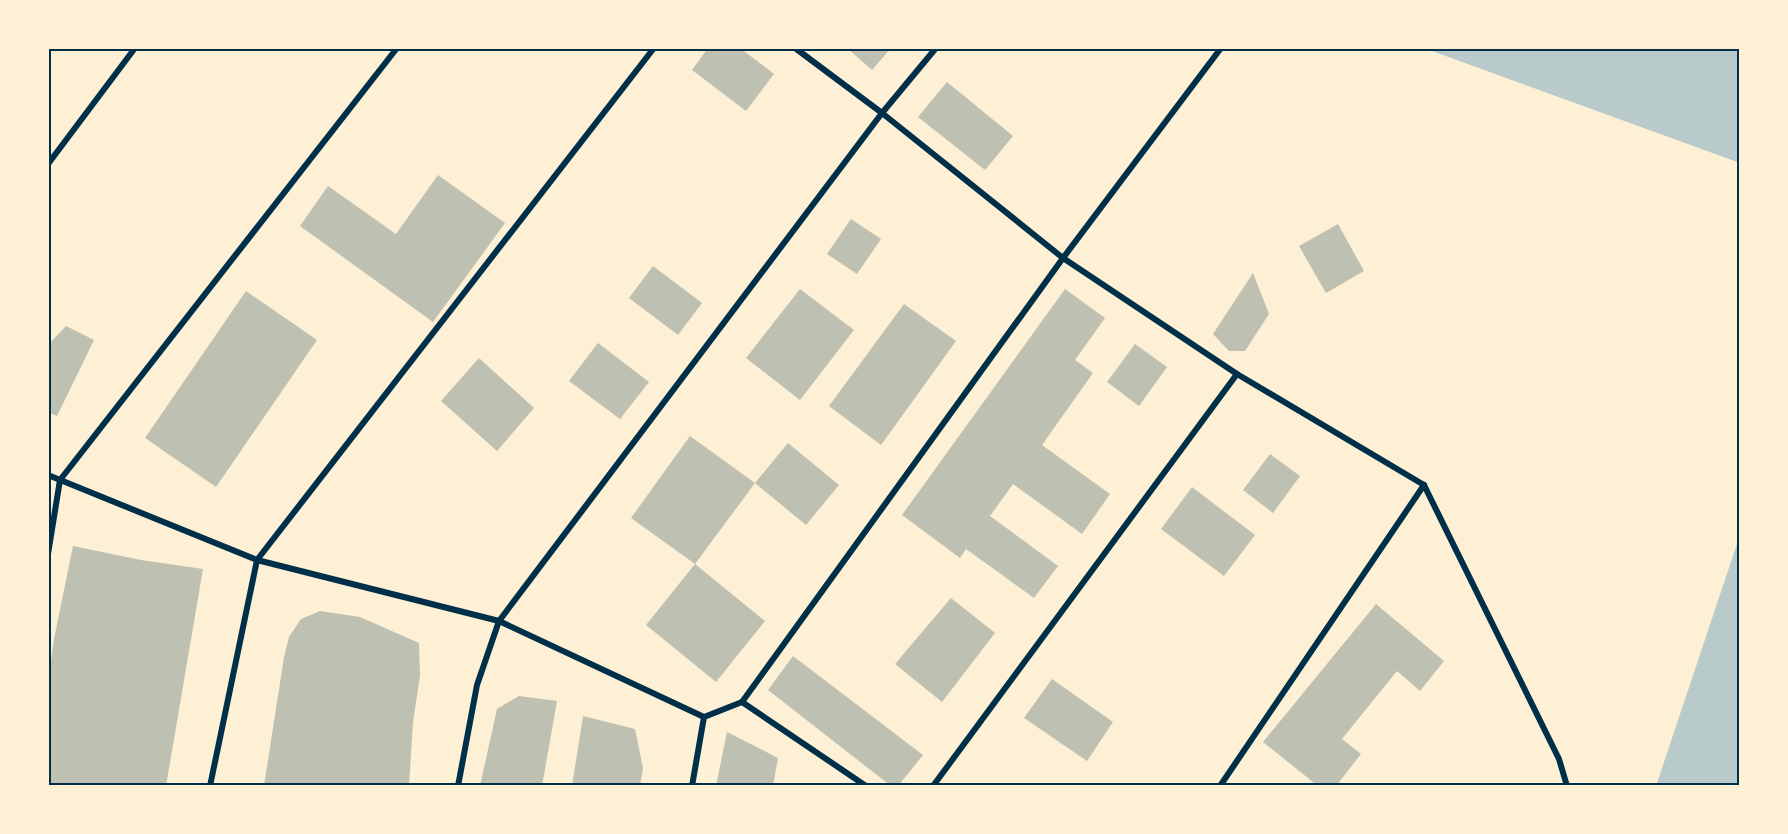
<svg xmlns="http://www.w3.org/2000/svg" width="1788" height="834" viewBox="0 0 1788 834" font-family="Cabin,sans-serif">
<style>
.green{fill:#b9caca}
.building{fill:#bec0b2}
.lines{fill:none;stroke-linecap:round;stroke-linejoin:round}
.minor{stroke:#003049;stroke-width:6}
.neatline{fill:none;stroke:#003049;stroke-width:2}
</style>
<rect width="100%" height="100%" fill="#fdf0d5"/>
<g class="green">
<polygon points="1432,48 1740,48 1740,163 1432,51"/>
<polygon points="1740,535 1740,786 1656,786"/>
</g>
<g class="building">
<polygon points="708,48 740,48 774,74 746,111 692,70"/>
<polygon points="847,48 891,48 872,70"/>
<polygon points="947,82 1013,136 985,170 918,117"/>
<polygon points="438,175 505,223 433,322 300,226 328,186 396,234"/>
<polygon points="851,219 881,239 857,274 827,254"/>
<polygon points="1338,224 1364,271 1326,293 1299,246"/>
<polygon points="653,266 702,303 678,335 629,298"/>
<polygon points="1253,273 1269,314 1245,351 1229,351 1213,334"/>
<polygon points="800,289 854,330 800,400 746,358"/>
<polygon points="1065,289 1105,318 1075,360 1093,373 1042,445 1110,494 1082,534 1013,484 990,516 1058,566 1034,598 966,549 960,558 902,515"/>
<polygon points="246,291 317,340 216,487 145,438"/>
<polygon points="904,304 956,341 881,445 829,406"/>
<polygon points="66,326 94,340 57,416 48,412 48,345"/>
<polygon points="598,343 649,382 620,419 569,381"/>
<polygon points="1135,344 1167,367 1139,406 1107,382"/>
<polygon points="479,358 534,408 497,451 441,401"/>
<polygon points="690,436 755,483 788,443 839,485 806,525 755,483 695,564 631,518"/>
<polygon points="1270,454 1300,476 1273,513 1243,490"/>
<polygon points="1192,487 1255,535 1224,576 1161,529"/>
<polygon points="73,546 141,560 203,569 166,786 48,786 48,682 54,639"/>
<polygon points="695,564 765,621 716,682 646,625"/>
<polygon points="951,598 995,633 942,702 895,664"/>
<polygon points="1376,604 1444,661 1420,691 1397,671 1342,739 1361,754 1336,786 1318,786 1263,742"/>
<polygon points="320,611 360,617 419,643 420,676 413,722 409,786 264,786 284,657 289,637 301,619"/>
<polygon points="793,656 923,755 898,786 891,786 768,690"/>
<polygon points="1052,679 1113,722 1087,761 1024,718"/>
<polygon points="519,696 557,701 542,786 480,786 497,709"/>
<polygon points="583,716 635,729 643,768 640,786 572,786"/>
<polygon points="727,732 778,758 773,786 716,786"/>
</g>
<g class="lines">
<g class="minor">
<polyline points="795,48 882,113 1063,258 1237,374 1424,485"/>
<polyline points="48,164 135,48"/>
<polyline points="48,475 257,560 499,621 704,717 742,702"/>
<polyline points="1424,485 1559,759 1567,786"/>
<polyline points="48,554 60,480 397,48"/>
<polyline points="742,702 1063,258 1221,48"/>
<polyline points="742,702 866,786"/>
<polyline points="210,786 257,560 654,48"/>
<polyline points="458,786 477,685 499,621 882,113 936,48"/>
<polyline points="692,786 704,717"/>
<polyline points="933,786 1237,374"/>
<polyline points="1220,786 1424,485"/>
</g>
</g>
<rect width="1788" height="834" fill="none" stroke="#fdf0d5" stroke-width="99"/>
<rect x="50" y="50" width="1688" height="734" class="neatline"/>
</svg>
